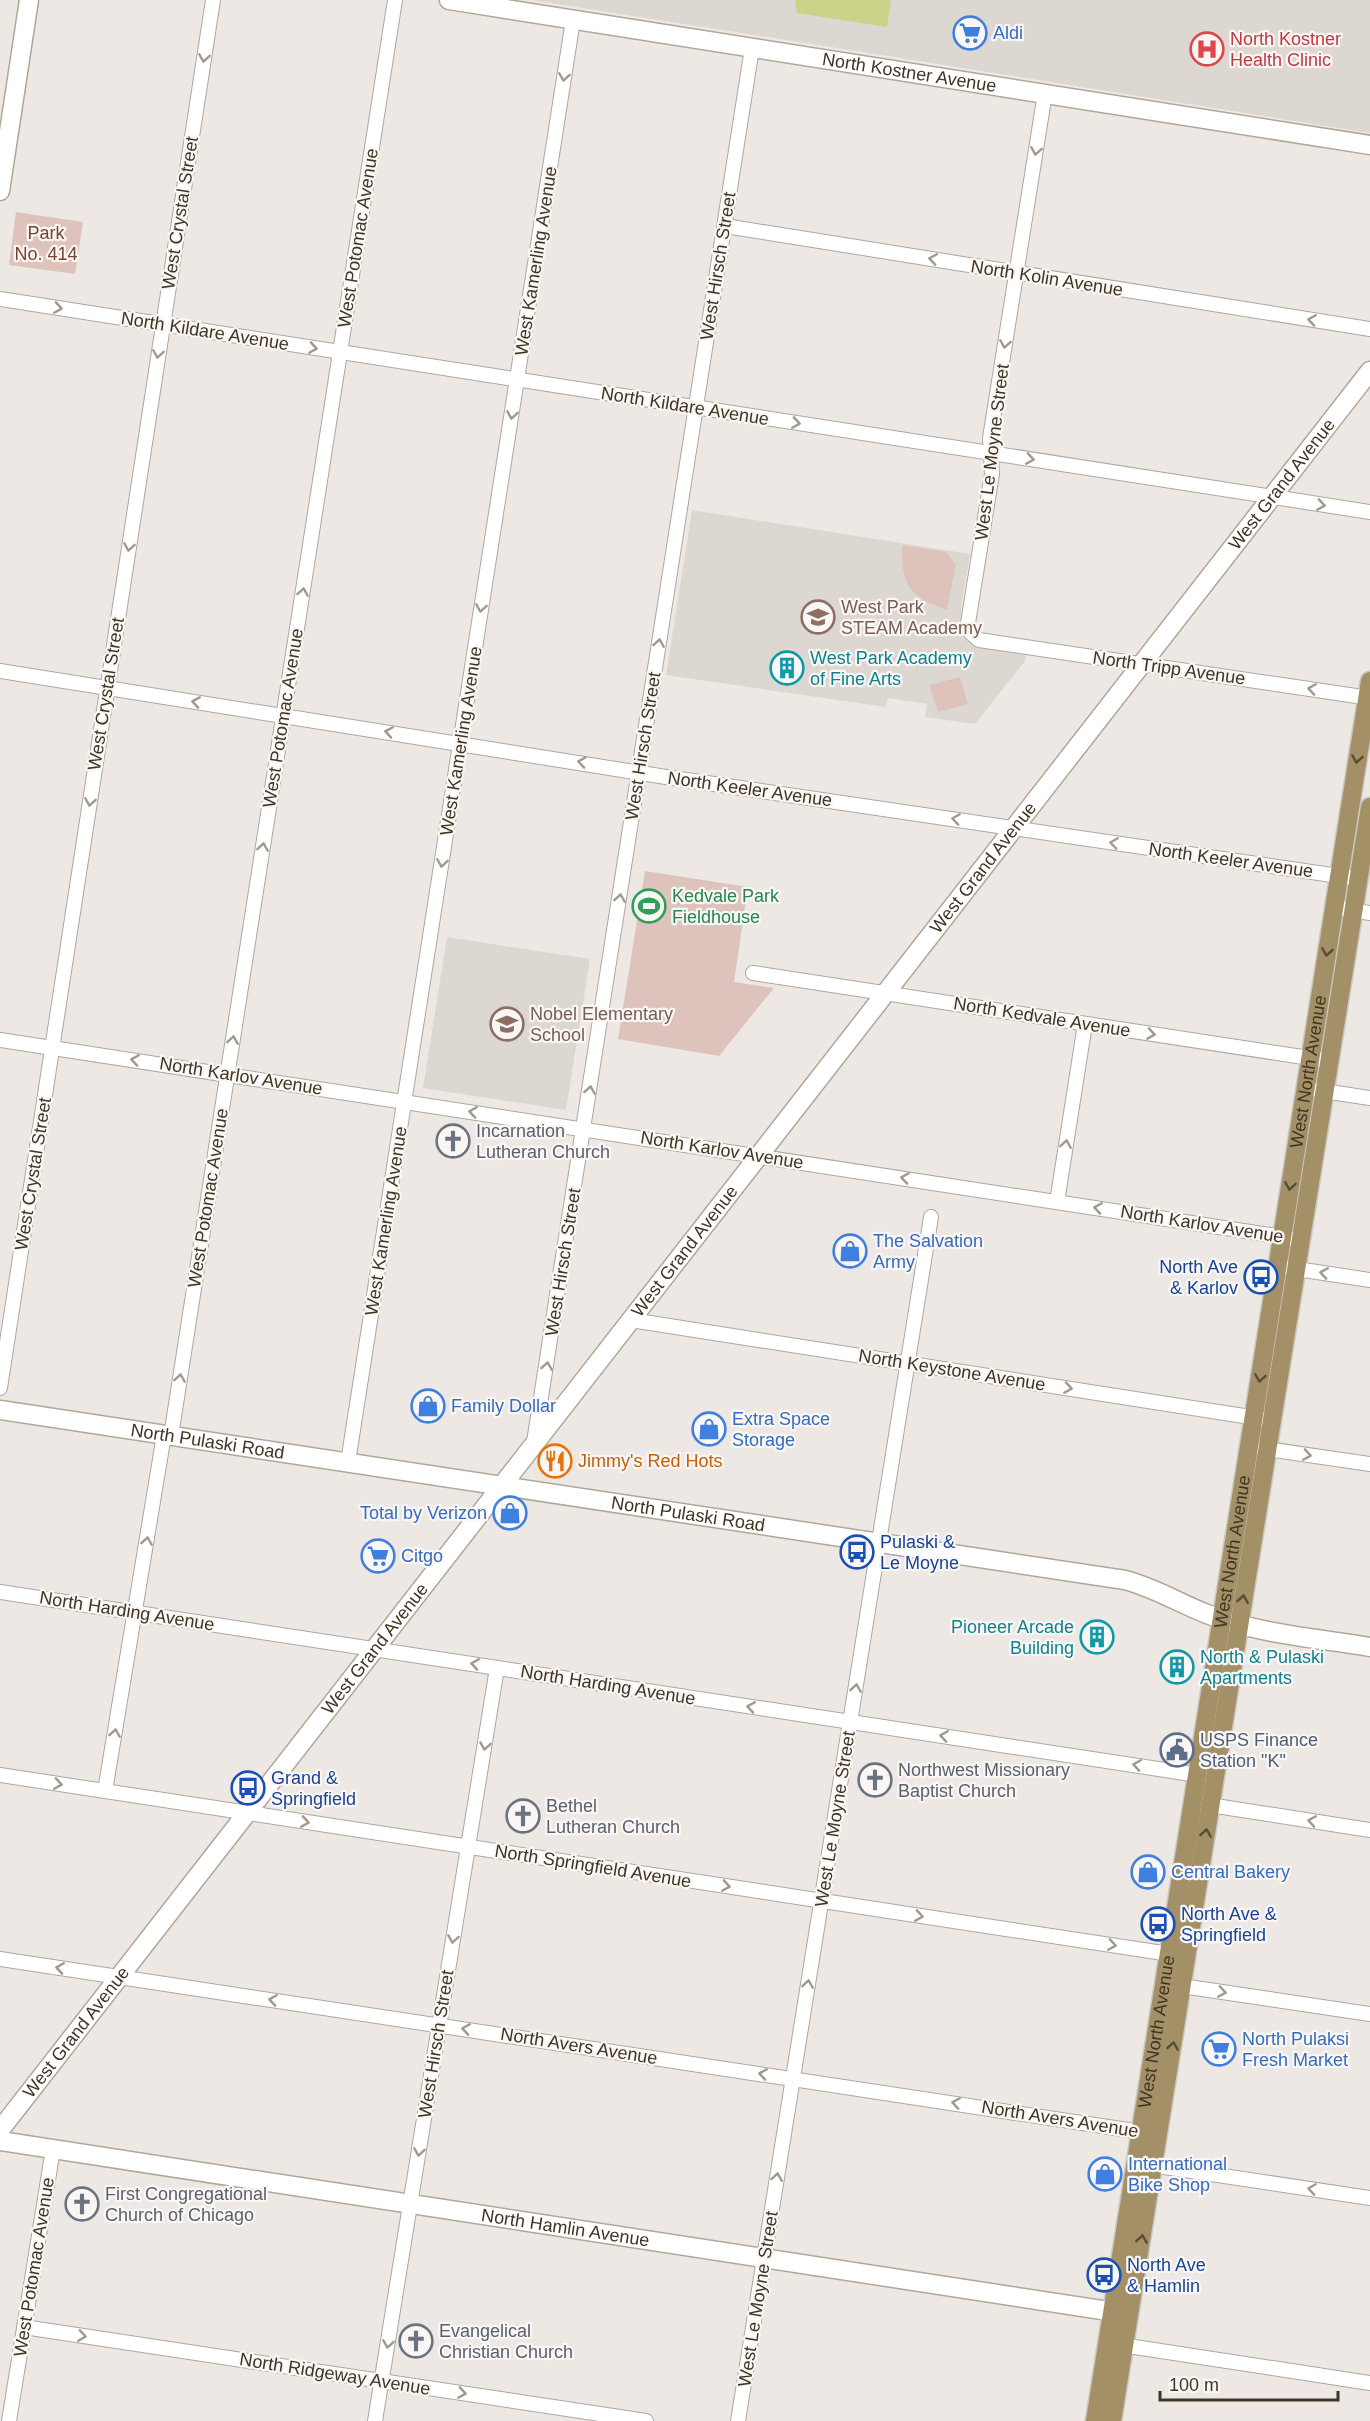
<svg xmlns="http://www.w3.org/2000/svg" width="1370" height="2421" viewBox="0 0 1370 2421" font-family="Arial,sans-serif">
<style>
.built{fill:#ddd7d1}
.green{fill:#dec3bc}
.water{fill:#ccd28a}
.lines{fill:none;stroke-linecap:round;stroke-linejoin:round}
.street-casing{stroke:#aea89e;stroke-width:16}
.secondary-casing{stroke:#b1a798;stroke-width:21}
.primary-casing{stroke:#c9c6c1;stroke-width:21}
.street{stroke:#fff;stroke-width:14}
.secondary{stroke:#fff;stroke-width:18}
.primary{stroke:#a39067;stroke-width:18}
.oneway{stroke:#9f9a90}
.oneway2{stroke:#584c33}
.labels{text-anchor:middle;stroke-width:4.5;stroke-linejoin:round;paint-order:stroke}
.shop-label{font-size:18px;fill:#366cbe;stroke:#f9f6f4;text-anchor:start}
.health-label{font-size:18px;fill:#be3a42;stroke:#f9f6f4;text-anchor:start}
.street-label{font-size:18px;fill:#3f3522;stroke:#f9f6f4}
.park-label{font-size:18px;fill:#76442c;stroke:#f9f6f4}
.education-label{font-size:18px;fill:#785e54;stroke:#f9f6f4;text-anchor:start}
.culture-label{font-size:18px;fill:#0d838f;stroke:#f9f6f4;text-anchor:start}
.leisure-label{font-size:18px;fill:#27864d;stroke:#f9f6f4;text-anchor:start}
.worship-label{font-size:18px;fill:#5b616d;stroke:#f9f6f4;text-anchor:start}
.transit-label{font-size:18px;fill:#164399;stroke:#f9f6f4;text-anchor:start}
.food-label{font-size:18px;fill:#c56008;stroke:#f9f6f4;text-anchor:start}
.service-label{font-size:18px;fill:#4e5e75;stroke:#f9f6f4;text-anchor:start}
</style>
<rect width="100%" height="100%" fill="#ede8e3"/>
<g class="built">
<polygon points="531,0 1370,0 1370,133 768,37"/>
<polygon points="692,510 970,554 961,606 962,627 971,643 1026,653 1025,661 975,724 925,717 927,704 888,698 886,707 666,675"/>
<polygon points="447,937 590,959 566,1110 423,1088"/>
</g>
<g class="green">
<polygon points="16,212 83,222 75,274 9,265"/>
<path d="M902,545L946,552L956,564L947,610C909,598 901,584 902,545Z"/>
<polygon points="960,677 968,704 938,712 929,685"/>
<polygon points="645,871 748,887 734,982 774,988 719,1056 618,1039"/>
</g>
<polygon class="water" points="795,0 891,0 887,27 797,13"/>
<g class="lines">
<g class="street-casing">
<g id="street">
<polyline points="1045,93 990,438 992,474 968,623 971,633 979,640 1370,698"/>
<polyline points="725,226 1370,329"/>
<polyline points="0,299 1370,512"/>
<polyline points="0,671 666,777 1359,879"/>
<polyline points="1334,907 1370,913"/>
<polyline points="753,973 1329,1061"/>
<polyline points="0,1040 1290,1238"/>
<polyline points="1317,1090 1370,1098"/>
<polyline points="1057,1202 1085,1024"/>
<polyline points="1277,1266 1370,1280"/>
<polyline points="631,1320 1263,1419"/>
<polyline points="0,1388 213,0"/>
<polyline points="171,1436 395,0"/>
<polyline points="534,1442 752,48"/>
<polyline points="1260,1448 1370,1464"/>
<polyline points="348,1462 573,20"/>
<polyline points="0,1592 1204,1776"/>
<polyline points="0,1775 1176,1955"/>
<polyline points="105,1791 164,1435"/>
<polyline points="1203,1804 1370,1830"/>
<polyline points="0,1959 1148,2133"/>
<polyline points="1175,1985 1370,2014"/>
<polyline points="1144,2164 1370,2198"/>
<polyline points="24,2327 646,2421"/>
<polyline points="1115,2344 1370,2383"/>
<polyline points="9,2421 53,2149"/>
<polyline points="375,2421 497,1668"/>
<polyline points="738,2421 931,1217"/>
</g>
</g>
<g class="secondary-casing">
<g id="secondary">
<path id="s1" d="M449,0L1370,145"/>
<polyline points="0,191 29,0"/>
<path id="s2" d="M0,1410L1125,1580C1155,1588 1179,1603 1207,1614C1258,1634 1316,1638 1370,1647"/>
<path id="s3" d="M0,2130L1370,371"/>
<path id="s4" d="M0,2141L1128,2314"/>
</g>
</g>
<g class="primary-casing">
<g id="primary">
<path id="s5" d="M1095,2421L1370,681"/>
<polyline points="1112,2421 1370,807"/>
</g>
</g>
<use href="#street" class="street"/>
<use href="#secondary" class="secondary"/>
<use href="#primary" class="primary"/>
</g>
<defs><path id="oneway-chevron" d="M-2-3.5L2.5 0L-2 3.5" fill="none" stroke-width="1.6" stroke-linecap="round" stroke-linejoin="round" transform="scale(1.5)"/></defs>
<g class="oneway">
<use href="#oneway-chevron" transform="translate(204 58) rotate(99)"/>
<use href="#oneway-chevron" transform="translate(564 77) rotate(99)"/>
<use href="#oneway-chevron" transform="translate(1036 151) rotate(99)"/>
<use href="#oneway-chevron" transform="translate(933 259) rotate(-171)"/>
<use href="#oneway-chevron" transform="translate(58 308) rotate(9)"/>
<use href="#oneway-chevron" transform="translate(1312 320) rotate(-171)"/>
<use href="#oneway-chevron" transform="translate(1005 344) rotate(99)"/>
<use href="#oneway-chevron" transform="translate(313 348) rotate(9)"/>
<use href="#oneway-chevron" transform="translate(158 354) rotate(99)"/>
<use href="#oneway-chevron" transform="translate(512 415) rotate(99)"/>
<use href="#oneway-chevron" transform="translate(796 423) rotate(9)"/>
<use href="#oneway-chevron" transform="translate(1030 459) rotate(9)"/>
<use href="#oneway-chevron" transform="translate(1321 505) rotate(9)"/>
<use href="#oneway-chevron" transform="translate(129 547) rotate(99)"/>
<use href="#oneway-chevron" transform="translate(303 592) rotate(-81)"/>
<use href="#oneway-chevron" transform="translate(481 608) rotate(99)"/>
<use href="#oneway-chevron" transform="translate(659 643) rotate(-81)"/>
<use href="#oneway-chevron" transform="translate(1312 689) rotate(-171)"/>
<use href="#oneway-chevron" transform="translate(196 702) rotate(-171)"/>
<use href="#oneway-chevron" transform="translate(389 732) rotate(-171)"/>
<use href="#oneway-chevron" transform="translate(582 762) rotate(-171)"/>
<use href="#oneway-chevron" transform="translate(90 802) rotate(99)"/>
<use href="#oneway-chevron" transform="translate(956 819) rotate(-172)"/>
<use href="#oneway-chevron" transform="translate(1114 843) rotate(-172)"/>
<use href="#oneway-chevron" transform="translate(263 847) rotate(-81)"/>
<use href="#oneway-chevron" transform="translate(442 863) rotate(99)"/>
<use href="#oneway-chevron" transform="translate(620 898) rotate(-81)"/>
<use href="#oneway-chevron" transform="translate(1151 1034) rotate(9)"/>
<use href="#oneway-chevron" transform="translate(233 1040) rotate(-81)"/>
<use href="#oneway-chevron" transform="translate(135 1060) rotate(-171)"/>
<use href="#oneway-chevron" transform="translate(590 1090) rotate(-81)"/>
<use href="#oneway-chevron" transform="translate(473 1112) rotate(-171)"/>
<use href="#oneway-chevron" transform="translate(1066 1144) rotate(-81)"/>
<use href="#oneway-chevron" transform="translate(905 1178) rotate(-171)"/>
<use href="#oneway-chevron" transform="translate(1098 1208) rotate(-171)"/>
<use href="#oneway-chevron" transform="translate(1324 1273) rotate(-171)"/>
<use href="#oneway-chevron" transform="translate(547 1366) rotate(-81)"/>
<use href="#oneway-chevron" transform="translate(180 1378) rotate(-81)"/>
<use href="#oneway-chevron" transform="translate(1068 1388) rotate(9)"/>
<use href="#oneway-chevron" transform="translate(1307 1455) rotate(9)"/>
<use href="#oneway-chevron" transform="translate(147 1541) rotate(-81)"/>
<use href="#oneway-chevron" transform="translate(475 1664) rotate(-171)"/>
<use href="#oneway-chevron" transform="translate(856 1688) rotate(-81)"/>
<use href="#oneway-chevron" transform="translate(751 1707) rotate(-171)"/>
<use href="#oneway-chevron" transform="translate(115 1733) rotate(-81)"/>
<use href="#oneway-chevron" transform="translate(944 1736) rotate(-171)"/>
<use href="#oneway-chevron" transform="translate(485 1746) rotate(99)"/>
<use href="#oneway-chevron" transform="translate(1137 1765) rotate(-171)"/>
<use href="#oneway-chevron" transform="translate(58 1784) rotate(9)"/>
<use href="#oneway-chevron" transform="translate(1312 1821) rotate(-171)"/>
<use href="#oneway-chevron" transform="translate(305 1822) rotate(9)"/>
<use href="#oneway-chevron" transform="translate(726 1886) rotate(9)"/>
<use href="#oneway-chevron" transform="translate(919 1916) rotate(9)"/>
<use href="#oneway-chevron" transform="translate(453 1939) rotate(99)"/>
<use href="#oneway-chevron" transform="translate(1112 1945) rotate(9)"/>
<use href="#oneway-chevron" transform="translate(60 1968) rotate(-171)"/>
<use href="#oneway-chevron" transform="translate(808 1984) rotate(-81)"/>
<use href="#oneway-chevron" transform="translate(1222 1992) rotate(9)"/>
<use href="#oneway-chevron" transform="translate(273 2000) rotate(-171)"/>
<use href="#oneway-chevron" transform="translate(466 2029) rotate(-171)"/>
<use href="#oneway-chevron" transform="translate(763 2074) rotate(-171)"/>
<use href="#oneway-chevron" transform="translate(956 2103) rotate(-171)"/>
<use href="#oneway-chevron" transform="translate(419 2152) rotate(99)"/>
<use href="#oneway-chevron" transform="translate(777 2177) rotate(-81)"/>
<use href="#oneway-chevron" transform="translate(1312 2189) rotate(-172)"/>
<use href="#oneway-chevron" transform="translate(82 2336) rotate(8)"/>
<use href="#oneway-chevron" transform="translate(388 2344) rotate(99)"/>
<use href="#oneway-chevron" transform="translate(462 2393) rotate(9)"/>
</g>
<g class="oneway2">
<use href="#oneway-chevron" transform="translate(1357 759) rotate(99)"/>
<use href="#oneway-chevron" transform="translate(1327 952) rotate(99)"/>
<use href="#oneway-chevron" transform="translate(1290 1186) rotate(99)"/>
<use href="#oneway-chevron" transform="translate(1260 1378) rotate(99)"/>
<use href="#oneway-chevron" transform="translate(1243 1599) rotate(-81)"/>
<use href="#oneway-chevron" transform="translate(1206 1833) rotate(-81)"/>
<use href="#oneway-chevron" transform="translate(1173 2046) rotate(-81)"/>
<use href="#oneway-chevron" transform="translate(1142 2239) rotate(-81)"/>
</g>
<defs>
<g id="supermarket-ring" transform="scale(1.725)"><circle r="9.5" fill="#f9f6f4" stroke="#3f7fe0" stroke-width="1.5"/><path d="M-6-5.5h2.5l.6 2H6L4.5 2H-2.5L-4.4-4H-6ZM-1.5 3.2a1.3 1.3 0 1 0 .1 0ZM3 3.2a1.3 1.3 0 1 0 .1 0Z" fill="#3f7fe0"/></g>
<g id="hospital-ring" transform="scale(1.725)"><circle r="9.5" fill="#f9f6f4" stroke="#e0444e" stroke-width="1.5"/><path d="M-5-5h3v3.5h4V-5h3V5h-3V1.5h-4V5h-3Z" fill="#e0444e"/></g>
<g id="school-ring" transform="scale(1.725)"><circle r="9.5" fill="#f9f6f4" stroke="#8d6e63" stroke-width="1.5"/><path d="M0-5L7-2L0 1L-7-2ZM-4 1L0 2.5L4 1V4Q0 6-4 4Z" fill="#8d6e63"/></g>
<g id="building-ring" transform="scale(1.725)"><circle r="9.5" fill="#f9f6f4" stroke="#0f9aa8" stroke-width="1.5"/><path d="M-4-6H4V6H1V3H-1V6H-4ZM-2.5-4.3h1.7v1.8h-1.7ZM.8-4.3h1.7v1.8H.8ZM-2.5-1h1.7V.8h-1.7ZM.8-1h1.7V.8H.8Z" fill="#0f9aa8"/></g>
<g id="stadium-ring" transform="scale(1.725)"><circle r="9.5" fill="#f9f6f4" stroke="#2e9e5b" stroke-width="1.5"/><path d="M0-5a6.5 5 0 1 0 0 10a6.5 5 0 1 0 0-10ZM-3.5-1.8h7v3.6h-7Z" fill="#2e9e5b"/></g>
<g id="church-ring" transform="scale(1.725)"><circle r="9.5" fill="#f9f6f4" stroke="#6b7280" stroke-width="1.5"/><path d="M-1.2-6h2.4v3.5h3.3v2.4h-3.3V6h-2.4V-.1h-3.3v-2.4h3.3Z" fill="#6b7280"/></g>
<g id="shop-ring" transform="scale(1.725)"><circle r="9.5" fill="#f9f6f4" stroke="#3f7fe0" stroke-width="1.5"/><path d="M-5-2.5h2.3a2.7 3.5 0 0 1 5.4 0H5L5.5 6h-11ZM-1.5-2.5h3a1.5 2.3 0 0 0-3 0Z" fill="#3f7fe0"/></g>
<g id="bus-ring" transform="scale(1.725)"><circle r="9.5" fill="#f9f6f4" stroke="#1a4fb4" stroke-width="1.5"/><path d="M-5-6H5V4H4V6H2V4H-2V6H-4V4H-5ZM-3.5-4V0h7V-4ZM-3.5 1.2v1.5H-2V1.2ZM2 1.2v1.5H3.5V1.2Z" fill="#1a4fb4"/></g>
<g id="restaurant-ring" transform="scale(1.725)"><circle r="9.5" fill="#f9f6f4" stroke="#e8710a" stroke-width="1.5"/><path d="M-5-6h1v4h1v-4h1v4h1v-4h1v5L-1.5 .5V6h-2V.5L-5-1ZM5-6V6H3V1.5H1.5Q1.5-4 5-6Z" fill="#e8710a"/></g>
<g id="civic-ring" transform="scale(1.725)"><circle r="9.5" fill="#f9f6f4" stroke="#5c6f8a" stroke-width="1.5"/><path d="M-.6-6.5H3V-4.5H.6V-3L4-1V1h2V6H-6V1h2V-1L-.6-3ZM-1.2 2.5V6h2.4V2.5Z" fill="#5c6f8a"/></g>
</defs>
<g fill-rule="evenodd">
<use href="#supermarket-ring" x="970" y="33"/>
<use href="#hospital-ring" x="1207" y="49"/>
<use href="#school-ring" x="818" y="617"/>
<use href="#building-ring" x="787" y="668"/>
<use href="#stadium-ring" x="649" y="906"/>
<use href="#school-ring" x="507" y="1024"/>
<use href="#church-ring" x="453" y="1141"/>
<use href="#shop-ring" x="850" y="1251"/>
<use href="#bus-ring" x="1261" y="1277"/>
<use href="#shop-ring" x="428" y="1406"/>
<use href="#shop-ring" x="709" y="1429"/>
<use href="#restaurant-ring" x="555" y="1461"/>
<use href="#shop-ring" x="510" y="1513"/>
<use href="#bus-ring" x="857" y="1552"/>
<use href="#supermarket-ring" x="378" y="1556"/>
<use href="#building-ring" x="1097" y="1637"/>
<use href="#building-ring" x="1177" y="1667"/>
<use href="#civic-ring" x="1177" y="1750"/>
<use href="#church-ring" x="875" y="1780"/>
<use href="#bus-ring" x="248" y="1788"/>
<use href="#church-ring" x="523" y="1816"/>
<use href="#shop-ring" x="1148" y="1872"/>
<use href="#bus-ring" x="1158" y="1924"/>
<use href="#supermarket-ring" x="1219" y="2049"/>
<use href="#shop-ring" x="1105" y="2174"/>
<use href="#church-ring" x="82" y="2204"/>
<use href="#bus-ring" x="1104" y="2275"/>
<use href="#church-ring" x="416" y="2341"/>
</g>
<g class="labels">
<g class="shop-label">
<text x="993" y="39">Aldi</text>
<text x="873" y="1247">The Salvation<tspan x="873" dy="21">Army</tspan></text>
<text x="451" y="1412">Family Dollar</text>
<text x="732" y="1425">Extra Space<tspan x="732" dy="21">Storage</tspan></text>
<text x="487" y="1519" text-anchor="end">Total by Verizon</text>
<text x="401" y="1562">Citgo</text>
<text x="1171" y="1878">Central Bakery</text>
<text x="1242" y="2045">North Pulaksi<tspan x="1242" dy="21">Fresh Market</tspan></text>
<text x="1128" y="2170">International<tspan x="1128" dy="21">Bike Shop</tspan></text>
</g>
<g class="health-label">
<text x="1230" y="45">North Kostner<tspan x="1230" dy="21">Health Clinic</tspan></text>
</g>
<g class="street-label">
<text dy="6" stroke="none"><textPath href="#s1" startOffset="466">North Kostner Avenue</textPath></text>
<text transform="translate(180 213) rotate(-81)" y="6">West Crystal Street</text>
<text transform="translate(358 238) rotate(-81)" y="6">West Potomac Avenue</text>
<text transform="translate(536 261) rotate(-81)" y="6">West Kamerling Avenue</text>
<text transform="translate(718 266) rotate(-81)" y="6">West Hirsch Street</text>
<text transform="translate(1047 278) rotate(9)" y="6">North Kolin Avenue</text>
<text transform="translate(205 331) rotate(9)" y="6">North Kildare Avenue</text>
<text transform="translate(685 406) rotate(9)" y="6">North Kildare Avenue</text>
<text transform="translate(992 452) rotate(-83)" y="6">West Le Moyne Street</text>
<text dy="6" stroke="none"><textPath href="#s3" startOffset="2086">West Grand Avenue</textPath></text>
<text transform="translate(1169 668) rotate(8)" y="6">North Tripp Avenue</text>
<text transform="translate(106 694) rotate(-81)" y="6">West Crystal Street</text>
<text transform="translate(283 718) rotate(-81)" y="6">West Potomac Avenue</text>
<text transform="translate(461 741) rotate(-81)" y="6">West Kamerling Avenue</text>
<text transform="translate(643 746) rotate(-81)" y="6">West Hirsch Street</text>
<text transform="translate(750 789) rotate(8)" y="6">North Keeler Avenue</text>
<text transform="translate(1231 860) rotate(8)" y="6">North Keeler Avenue</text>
<text dy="6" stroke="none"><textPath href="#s3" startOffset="1600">West Grand Avenue</textPath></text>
<text transform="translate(1042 1017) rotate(9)" y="6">North Kedvale Avenue</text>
<text dy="6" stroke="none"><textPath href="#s5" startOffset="1366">West North Avenue</textPath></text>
<text transform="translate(241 1076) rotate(9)" y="6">North Karlov Avenue</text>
<text transform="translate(722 1150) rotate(9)" y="6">North Karlov Avenue</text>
<text transform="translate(33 1174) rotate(-81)" y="6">West Crystal Street</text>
<text transform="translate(208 1198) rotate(-81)" y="6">West Potomac Avenue</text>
<text transform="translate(386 1221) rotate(-81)" y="6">West Kamerling Avenue</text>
<text transform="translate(1202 1224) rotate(9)" y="6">North Karlov Avenue</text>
<text dy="6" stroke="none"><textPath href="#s3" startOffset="1114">West Grand Avenue</textPath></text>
<text transform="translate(563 1262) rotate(-81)" y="6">West Hirsch Street</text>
<text transform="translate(952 1370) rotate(9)" y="6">North Keystone Avenue</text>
<text dy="6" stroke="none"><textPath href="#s2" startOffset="210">North Pulaski Road</textPath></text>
<text dy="6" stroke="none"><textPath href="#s2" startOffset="696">North Pulaski Road</textPath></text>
<text dy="6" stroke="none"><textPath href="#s5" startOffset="880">West North Avenue</textPath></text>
<text transform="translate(127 1611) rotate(9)" y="6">North Harding Avenue</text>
<text dy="6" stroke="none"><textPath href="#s3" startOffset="610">West Grand Avenue</textPath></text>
<text transform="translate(608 1685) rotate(9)" y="6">North Harding Avenue</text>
<text transform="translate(835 1819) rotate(-81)" y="6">West Le Moyne Street</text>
<text transform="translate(593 1866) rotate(9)" y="6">North Springfield Avenue</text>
<text dy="6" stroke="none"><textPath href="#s3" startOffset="124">West Grand Avenue</textPath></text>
<text dy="6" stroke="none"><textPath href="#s5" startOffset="394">West North Avenue</textPath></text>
<text transform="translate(436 2044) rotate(-81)" y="6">West Hirsch Street</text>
<text transform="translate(579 2046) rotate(9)" y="6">North Avers Avenue</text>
<text transform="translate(1060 2119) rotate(9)" y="6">North Avers Avenue</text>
<text dy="6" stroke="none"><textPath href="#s4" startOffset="572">North Hamlin Avenue</textPath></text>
<text transform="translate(34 2267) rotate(-81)" y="6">West Potomac Avenue</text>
<text transform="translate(758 2299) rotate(-81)" y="6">West Le Moyne Street</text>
<text transform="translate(335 2374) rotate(9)" y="6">North Ridgeway Avenue</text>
</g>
<g class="park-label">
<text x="46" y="239">Park<tspan x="46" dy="21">No. 414</tspan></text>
</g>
<g class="education-label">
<text x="841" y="613">West Park<tspan x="841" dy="21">STEAM Academy</tspan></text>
<text x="530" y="1020">Nobel Elementary<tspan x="530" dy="21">School</tspan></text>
</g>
<g class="culture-label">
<text x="810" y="664">West Park Academy<tspan x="810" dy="21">of Fine Arts</tspan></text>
<text x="1074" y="1633" text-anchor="end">Pioneer Arcade<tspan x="1074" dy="21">Building</tspan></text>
<text x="1200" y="1663">North &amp; Pulaski<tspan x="1200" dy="21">Apartments</tspan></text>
</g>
<g class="leisure-label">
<text x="672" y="902">Kedvale Park<tspan x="672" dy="21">Fieldhouse</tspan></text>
</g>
<g class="worship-label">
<text x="476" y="1137">Incarnation<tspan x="476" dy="21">Lutheran Church</tspan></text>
<text x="898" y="1776">Northwest Missionary<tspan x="898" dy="21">Baptist Church</tspan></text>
<text x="546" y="1812">Bethel<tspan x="546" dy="21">Lutheran Church</tspan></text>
<text x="105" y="2200">First Congregational<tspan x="105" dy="21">Church of Chicago</tspan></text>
<text x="439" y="2337">Evangelical<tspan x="439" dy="21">Christian Church</tspan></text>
</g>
<g class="transit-label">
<text x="1238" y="1273" text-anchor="end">North Ave<tspan x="1238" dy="21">&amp; Karlov</tspan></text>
<text x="880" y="1548">Pulaski &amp;<tspan x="880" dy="21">Le Moyne</tspan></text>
<text x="271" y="1784">Grand &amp;<tspan x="271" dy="21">Springfield</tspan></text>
<text x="1181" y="1920">North Ave &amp;<tspan x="1181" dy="21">Springfield</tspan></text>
<text x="1127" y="2271">North Ave<tspan x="1127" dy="21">&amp; Hamlin</tspan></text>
</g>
<g class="food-label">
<text x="578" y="1467">Jimmy's Red Hots</text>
</g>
<g class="service-label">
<text x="1200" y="1746">USPS Finance<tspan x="1200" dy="21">Station "K"</tspan></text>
</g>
</g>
<path d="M1160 2391v9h178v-9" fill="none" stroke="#3f3522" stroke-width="3"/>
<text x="1169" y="2391" font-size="18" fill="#3f3522" stroke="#f9f6f4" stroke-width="4.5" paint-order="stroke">100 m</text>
</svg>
